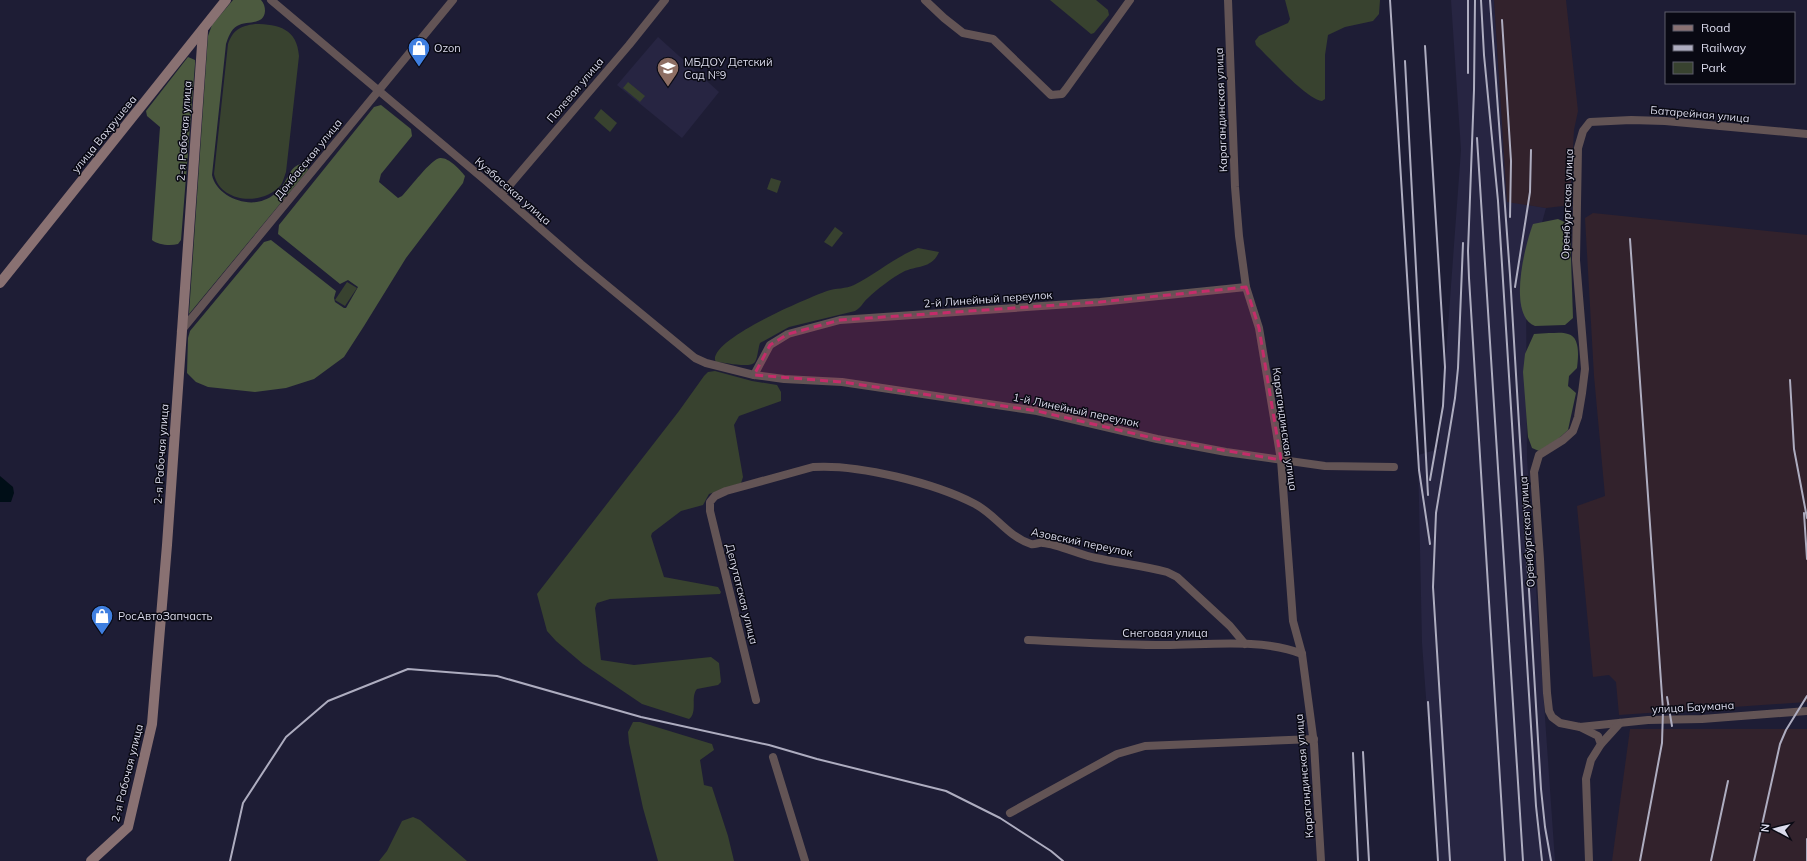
<svg xmlns="http://www.w3.org/2000/svg" width="1807" height="861" viewBox="0 0 1807 861" font-family="Mulish,sans-serif">
<style>
.built{fill:#272542}
.industrial{fill:#32222c}
.green{fill:#38422f}
.forest{fill:#4c5a3f}
.water{fill:#000e17}
.lines{fill:none;stroke-linecap:round;stroke-linejoin:round}
.minor{stroke:#635455;stroke-width:8}
.secondary{stroke:#897172;stroke-width:10}
.rail{stroke:#aeadc0;stroke-width:2}
.marked{fill:#c42c6a;fill-opacity:0.2;stroke:#c42c6a;stroke-width:3;stroke-dasharray:8 5;stroke-linejoin:round}
.labels{text-anchor:middle;stroke-width:3;stroke-linejoin:round;paint-order:stroke}
.poi-label{font-size:11px;fill:#dbdbec;stroke:#090913;text-anchor:start}
.street-label{font-size:11px;fill:#dbdbec;stroke:#090913}
</style>
<rect width="100%" height="100%" fill="#1e1d35"/>
<g class="built">
<polygon points="1451,0 1494,0 1507,201 1546,208 1526,281 1527,459 1555,861 1438,861 1422,643 1418,455 1439,449 1461,150"/>
<polygon points="658,37 719,92 682,138 617,85"/>
</g>
<g class="industrial">
<polygon points="1494,0 1566,0 1578,111 1574,130 1571,184 1572,205 1546,208 1507,202"/>
<polygon points="1593,213 1807,235 1807,702 1619,715 1616,682 1609,675 1593,677 1577,506 1605,496 1594,376 1585,218"/>
<polygon points="1630,729 1807,729 1807,861 1612,861"/>
</g>
<g class="green">
<polygon points="1050,0 1096,0 1108,10 1109,15 1094,33 1091,34"/>
<path d="M1285,0H1380L1379,14L1373,21L1345,27L1328,35L1325,55V99L1322,101C1306,99 1269,57 1256,45L1255,41L1259,36L1288,23L1290,19Z"/>
<path d="M255,24C279,24 297,29 299,56L286,172C284,177 283,183 280,186C262,206 220,203 214,174L228,44C233,30 240,26 255,24Z"/>
<polygon points="628,82 645,96 640,102 623,88"/>
<polygon points="601,109 617,123 610,132 594,118"/>
<polygon points="771,178 781,181 777,193 767,189"/>
<polygon points="835,227 843,233 832,247 824,242"/>
<path d="M918,248L939,252C932,269 917,265 903,272C893,277 876,290 868,298C862,303 863,306 855,311L789,327L760,343C758,348 758,357 755,362C750,369 725,362 716,362L715,360C712,338 808,298 827,291C836,288 846,289 854,285C876,274 895,257 918,248Z"/>
<polygon points="347,282 357,288 345,306 335,300"/>
<path d="M715,371L752,381L777,385L781,392V401L739,416L734,425L743,477L741,483L709,494L703,505L681,511L652,533L651,536L664,577L718,587L721,592L720,594L610,599L597,603L595,608L601,660L634,665L711,657L719,663L721,682L718,685L697,689C690,697 698,712 689,719L642,704L583,664L556,641L547,631L537,594L679,411L704,376L708,372Z"/>
<polygon points="633,722 640,722 712,744 714,750 700,760 704,785 712,787 728,836 734,861 658,861 643,808 629,743 628,732"/>
<polygon points="413,817 420,820 467,861 379,861 387,851 402,821"/>
</g>
<g class="forest">
<path d="M233,0H261C264,3 265,7 265,11C264,26 247,20 237,26C231,29 228,38 226,44L212,175C216,195 245,208 264,200C271,198 279,191 283,185C290,175 291,163 306,164L308,170L189,314L208,36L212,25Z"/>
<path d="M188,57L195,60V64L181,240L178,244C170,246 158,245 152,240L160,127L147,116L146,111Z"/>
<path d="M381,105L411,129L412,136L381,174L379,182L398,198L402,196C410,188 431,159 440,158C448,157 460,169 465,176L463,183L406,258L364,326L344,357L314,379L286,388L255,392L208,387L196,382L187,373L188,338L190,331L264,242L271,240L336,291L334,298L335,302L344,308H346L358,287L348,280L340,284L278,234L279,225L374,107Z"/>
<path d="M1558,219L1569,224L1570,228L1573,318L1565,325L1535,326C1507,315 1525,245 1533,224Z"/>
<path d="M1549,333C1555,333 1563,332 1568,334C1581,337 1578,359 1577,368L1569,376L1568,386L1576,393L1568,430L1558,439L1539,451L1532,448L1528,437L1523,372L1525,354L1534,334Z"/>
</g>
<polygon class="water" points="0,476 13,487 14,493 11,502 0,502"/>
<g class="lines">
<g class="minor">
<polyline points="271,0 486,181 581,264 695,358 706,363 754,375 784,379 842,382 1037,411 1157,439 1226,452 1325,466 1394,467"/>
<polyline points="925,0 944,18 963,33 993,39 1051,95 1062,94 1066,89 1130,0"/>
<polyline points="1228,0 1235,187 1239,236 1246,287 1259,328 1281,460 1293,621 1302,654 1314,744 1321,861"/>
<polyline points="1807,134 1665,121 1631,120 1590,122 1583,131 1578,148 1576,260 1585,369 1582,393 1578,417 1573,431 1563,440 1539,455 1534,472 1540,559 1547,693 1549,711 1552,717 1560,723 1580,727 1648,720 1702,719 1807,711"/>
<polyline points="502,194 629,45 665,0"/>
<polyline points="181,331 453,0"/>
<polyline points="754,375 770,345 788,334 840,320 1100,302 1246,287"/>
<path d="M1028,640C1074,642 1119,645 1165,645C1207,645 1263,638 1302,654"/>
<path d="M756,700L710,511V502L715,496L726,491L813,467C858,464 935,483 975,504C996,515 1007,536 1031,544C1035,545 1039,542 1043,543C1057,544 1081,555 1096,558C1119,563 1144,566 1167,572L1177,577L1230,626L1245,644"/>
<polyline points="1580,727 1598,736 1601,744 1591,760 1586,779 1589,861"/>
<polyline points="1601,744 1620,723"/>
<polyline points="773,757 805,861"/>
<polyline points="1010,813 1117,754 1145,746 1314,739"/>
</g>
<g class="secondary">
<polyline points="0,283 226,0"/>
<polyline points="91,861 128,827 152,724 167,545 203,31"/>
</g>
<g class="rail">
<polyline points="1390,0 1419,470 1430,544"/>
<polyline points="1475,0 1474,90 1468,251 1469,278 1505,861"/>
<polyline points="1481,0 1484,55 1498,201 1536,806 1542,861"/>
<polyline points="1490,0 1510,275 1541,789 1545,827 1551,861"/>
<polyline points="1502,20 1511,161 1510,217"/>
<polyline points="1425,46 1445,367 1443,406 1430,480"/>
<polyline points="1405,61 1428,495"/>
<polyline points="1468,73 1468,0"/>
<polyline points="1477,138 1523,861"/>
<polyline points="1630,239 1663,710 1662,743 1640,861"/>
<polyline points="1515,287 1530,192 1531,150"/>
<polyline points="1790,380 1794,449 1807,518"/>
<polyline points="1804,513 1807,559"/>
<polyline points="1667,697 1672,726"/>
<polyline points="1428,702 1438,861"/>
<polyline points="1363,752 1369,861"/>
<polyline points="1353,753 1358,861"/>
<polyline points="230,861 243,803 286,737 328,701 408,669 497,676 641,717 769,745 817,759 946,791 1000,818 1051,851 1063,861"/>
<polyline points="1450,861 1433,587 1436,513 1455,398 1458,368 1463,243"/>
<polyline points="1711,861 1728,781"/>
<polyline points="1754,861 1780,744 1786,730 1807,696"/>
<polyline points="1807,861 1807,839"/>
</g>
</g>
<path class="marked" d="M1246,287L1259,328L1281,460L1157,439L1037,411L842,382L754,375L770,345L788,334L840,320L1100,302Z"/>
<defs>
<g id="shop-pin" transform="scale(1.15)"><path d="M0 17L-7.5 6A9.5 9.5 0 1 1 7.5 6Z" fill="#3f7fe0" stroke="#090913"/><path d="M-5-2.5h2.3a2.7 3.5 0 0 1 5.4 0H5L5.5 6h-11ZM-1.5-2.5h3a1.5 2.3 0 0 0-3 0Z" fill="#fff"/></g>
<g id="school-pin" transform="scale(1.15)"><path d="M0 17L-7.5 6A9.5 9.5 0 1 1 7.5 6Z" fill="#8d6e63" stroke="#090913"/><path d="M0-5L7-2L0 1L-7-2ZM-4 1L0 2.5L4 1V4Q0 6-4 4Z" fill="#fff"/></g>
</defs>
<g fill-rule="evenodd">
<use href="#shop-pin" x="419" y="48"/>
<use href="#school-pin" x="668" y="68"/>
<use href="#shop-pin" x="102" y="616"/>
</g>
<g class="labels">
<g class="poi-label">
<text x="434" y="52">Ozon</text>
<text x="684" y="66">МБДОУ Детский<tspan x="684" dy="13">Сад №9</tspan></text>
<text x="118" y="620">РосАвтоЗапчасть</text>
</g>
<g class="street-label">
<text transform="translate(575 90) rotate(-50)" y="4">Полевая улица</text>
<text transform="translate(1221 110) rotate(-92)" y="4">Карагандинская улица</text>
<text transform="translate(1700 114) rotate(5)" y="4">Батарейная улица</text>
<text transform="translate(184 131) rotate(-86)" y="4">2-я Рабочая улица</text>
<text transform="translate(104 134) rotate(-51)" y="4">улица Вахрушева</text>
<text transform="translate(308 159) rotate(-51)" y="4">Донбасская улица</text>
<text transform="translate(513 191) rotate(41)" y="4">Кузбасская улица</text>
<text transform="translate(1567 204) rotate(-88)" y="4">Оренбургская улица</text>
<text transform="translate(988 299) rotate(-4)" y="4">2-й Линейный переулок</text>
<text transform="translate(1076 410) rotate(12)" y="4">1-й Линейный переулок</text>
<text transform="translate(1285 429) rotate(82)" y="4">Карагандинская улица</text>
<text transform="translate(161 454) rotate(-86)" y="4">2-я Рабочая улица</text>
<text transform="translate(1527 532) rotate(-94)" y="4">Оренбургская улица</text>
<text transform="translate(1082 542) rotate(12)" y="4">Азовский переулок</text>
<text transform="translate(742 594) rotate(76)" y="4">Депутатская улица</text>
<text x="1165" y="637">Снеговая улица</text>
<text transform="translate(1693 707) rotate(-3)" y="4">улица Баумана</text>
<text transform="translate(127 773) rotate(-76)" y="4">2-я Рабочая улица</text>
<text transform="translate(1304 776) rotate(-95)" y="4">Карагандинская улица</text>
</g>
</g>
<rect x="1665" y="12" width="130" height="72" fill="#090913" stroke="#5d5d6a"/>
<rect x="1673" y="25" width="20" height="6" fill="#897172" stroke="#5d5d6a"/>
<text x="1701" y="32" font-size="12" fill="#dbdbec">Road</text>
<rect x="1673" y="45" width="20" height="6" fill="#aeadc0" stroke="#5d5d6a"/>
<text x="1701" y="52" font-size="12" fill="#dbdbec">Railway</text>
<rect x="1673" y="62" width="20" height="12" fill="#38422f" stroke="#5d5d6a"/>
<text x="1701" y="72" font-size="12" fill="#dbdbec">Park</text>
<g transform="translate(1775 829) rotate(277)" stroke="#090913" stroke-width="3" paint-order="stroke">
<path d="M0-3L7 15L0 10L-7 15Z" fill="#dbdbec"/>
<text y="-6" font-size="11" font-weight="bold" text-anchor="middle" fill="#dbdbec">N</text>
</g>
</svg>
